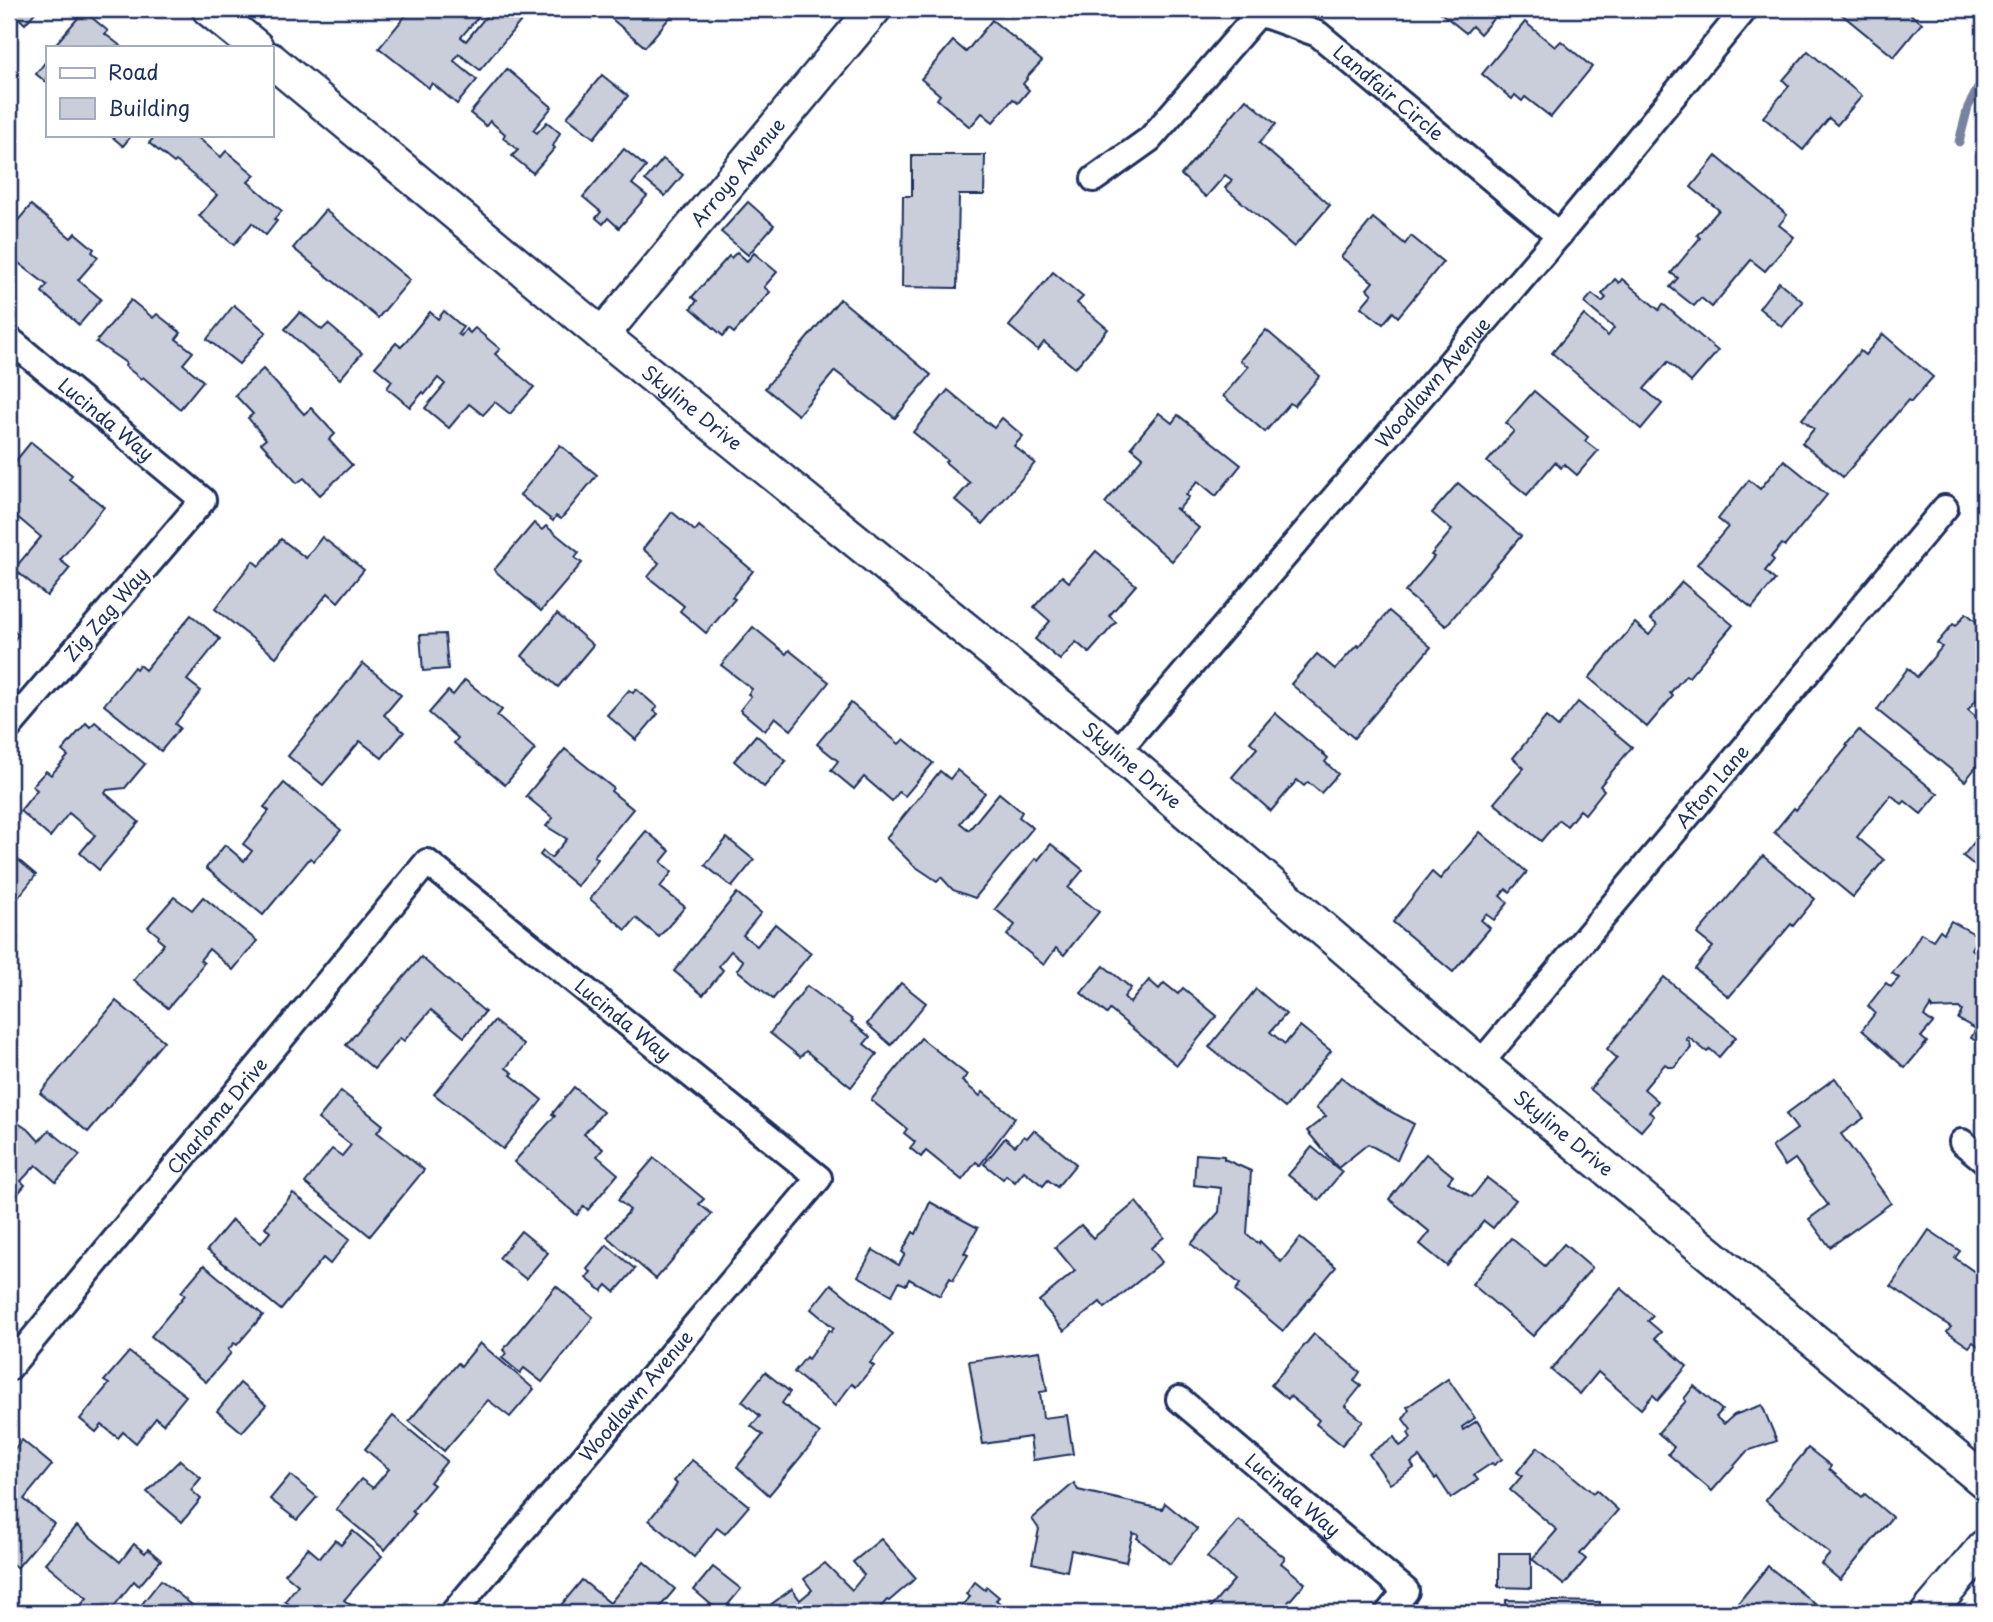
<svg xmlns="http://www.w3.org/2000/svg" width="1993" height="1622" viewBox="0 0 1993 1622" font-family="'Playpen Sans',sans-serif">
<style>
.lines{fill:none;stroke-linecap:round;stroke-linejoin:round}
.stream{stroke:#77839f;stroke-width:9}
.building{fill:#caceda;stroke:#1b2f5e;stroke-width:2}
.street-casing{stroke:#1b2f5e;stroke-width:30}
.secondary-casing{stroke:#1b2f5e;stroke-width:38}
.street{stroke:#fff;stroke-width:24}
.secondary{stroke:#fff;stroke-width:33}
.labels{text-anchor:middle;stroke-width:6;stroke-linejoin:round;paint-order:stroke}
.street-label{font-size:19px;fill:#1b2f5e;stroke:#fff}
</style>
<rect width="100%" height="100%" fill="#fff"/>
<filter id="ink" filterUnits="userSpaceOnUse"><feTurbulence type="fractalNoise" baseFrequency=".0143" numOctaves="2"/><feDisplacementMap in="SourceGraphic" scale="14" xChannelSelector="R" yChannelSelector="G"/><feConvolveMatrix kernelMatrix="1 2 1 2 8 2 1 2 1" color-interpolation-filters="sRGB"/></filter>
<g filter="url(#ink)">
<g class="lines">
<polyline class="stream" points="1959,142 1968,107 1984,77"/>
</g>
<g class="building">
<polygon points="9,9 38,9 25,24"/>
<polygon points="411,9 472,9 480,15 461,37 466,41 492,9 531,9 480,70 459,54 454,61 477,80 457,104 432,83 429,88 379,48"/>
<polygon points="600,9 677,9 645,47"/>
<polygon points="1436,9 1502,9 1480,34 1472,26 1466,33"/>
<polygon points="1843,9 1917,9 1911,15 1922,23 1894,57 1840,13"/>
<polygon points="84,11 108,31 105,34 122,47 53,47"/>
<polygon points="992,20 1042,61 1026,78 1027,79 1023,84 1029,90 1018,103 1013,99 993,122 982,113 970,127 937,99 940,95 921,79 953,41 966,52"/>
<polygon points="1525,22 1555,47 1561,41 1592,67 1551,117 1525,97 1522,101 1515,95 1512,99 1482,74"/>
<polygon points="1808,51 1862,96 1837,125 1829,118 1803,150 1763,117 1789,86 1783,80"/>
<polygon points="47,60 47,83 36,74"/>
<polygon points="507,69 552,107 533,130 537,133 547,122 560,133 553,146 555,148 533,173 512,156 518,150 503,138 505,134 490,121 486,126 470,113"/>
<polygon points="602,75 628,96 594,138 567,117"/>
<polygon points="1246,99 1276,124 1259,143 1330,205 1294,247 1225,188 1232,180 1225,175 1206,197 1181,175"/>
<polygon points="110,135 132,135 123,146"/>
<polygon points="156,135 195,135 221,157 226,151 255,175 248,182 282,211 274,219 277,221 266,235 252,223 234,245 199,216 217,195 176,161 174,163 149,143"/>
<polygon points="624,149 646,167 632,184 647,196 619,228 608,218 603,224 596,218 601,212 583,197"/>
<polygon points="912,155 985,155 984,195 959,195 957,288 902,287 903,196 912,196"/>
<polygon points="1716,156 1787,215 1779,225 1794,237 1765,271 1751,260 1712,307 1701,298 1694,306 1670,287 1678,278 1671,273 1700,238 1697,235 1719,210 1691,187"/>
<polygon points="663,159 683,175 665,196 645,180"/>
<polygon points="748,202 774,225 748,255 721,232"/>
<polygon points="31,205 71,238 75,233 94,249 92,252 98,257 78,280 101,299 79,325 42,292 47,285 12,258 9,262 9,231"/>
<polygon points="325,210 410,280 378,318 293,248"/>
<polygon points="1373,218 1405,244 1411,236 1443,262 1398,317 1393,312 1383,324 1361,307 1372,294 1367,289 1373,282 1341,257"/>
<polygon points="737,252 747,261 754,253 777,272 764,287 770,292 734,333 729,329 723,336 691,308 697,301 692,297 729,256 731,258"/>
<polygon points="1053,272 1083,297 1077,303 1108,329 1075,368 1044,342 1038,350 1009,326"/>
<polygon points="1615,279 1619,283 1622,279 1659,310 1663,304 1718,351 1691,382 1668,362 1644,389 1662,404 1641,429 1552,353 1584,315 1608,336 1614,328 1584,303 1592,294 1602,302 1606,298 1602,294"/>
<polygon points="1779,282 1803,302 1782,327 1759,308"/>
<polygon points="840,299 931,375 895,418 835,371 798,415 765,388"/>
<polygon points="131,300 153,318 157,314 181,333 176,339 193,352 183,364 203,381 180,409 143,377 141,379 125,366 126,363 96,342"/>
<polygon points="234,305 266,332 239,364 207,339"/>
<polygon points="444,311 463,327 458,334 461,336 466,329 470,333 475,328 500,349 495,354 534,387 510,414 495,402 483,415 469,404 449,428 425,408 445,384 438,378 425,394 423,392 410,407 387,388 392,381 375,367 396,343 401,347 430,312 438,319"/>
<polygon points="300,312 322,330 328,324 362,353 340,379 285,329"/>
<polygon points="1266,330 1320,376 1294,406 1290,403 1265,432 1223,396 1248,367 1240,360"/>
<polygon points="1883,334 1933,377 1911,402 1908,400 1843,477 1802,443 1814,429 1802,419 1860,351 1865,355"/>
<polygon points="263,369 304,414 311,408 335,434 329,440 352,465 320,495 304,478 297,483 261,443 266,439 248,418 253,414 235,395"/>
<polygon points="948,390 994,428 1002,418 1023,436 1014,446 1035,463 983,524 955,500 970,483 945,462 947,460 913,432"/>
<polygon points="1534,391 1588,437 1585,441 1598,451 1577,475 1564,464 1561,468 1555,462 1527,495 1487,462 1514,431 1506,423"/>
<polygon points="1159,413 1172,423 1178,415 1241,465 1216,496 1198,481 1186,495 1189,497 1179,509 1175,508 1199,528 1172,561 1105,503 1143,457 1131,447"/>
<polygon points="31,442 72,475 69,479 104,507 60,560 70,568 47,596 14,569 41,537 9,510 9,469"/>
<polygon points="560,445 597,475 561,519 556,516 553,521 520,495"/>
<polygon points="1784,460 1827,495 1785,546 1782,544 1771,557 1774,560 1765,571 1775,580 1752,608 1697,564 1728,527 1718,519 1749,480 1760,489"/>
<polygon points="1458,483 1521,536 1446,626 1405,592 1434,557 1431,555 1452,530 1432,513"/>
<polygon points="672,512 695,531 699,526 753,571 732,597 735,599 706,633 680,611 684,606 648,577 659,563 643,549"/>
<polygon points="534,523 542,530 546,526 579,553 575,558 582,563 541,611 494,570"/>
<polygon points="322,537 364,570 338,602 328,593 276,657 215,609 253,561 259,566 281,539 306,558"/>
<polygon points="1096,551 1136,585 1109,616 1116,622 1089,653 1076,642 1060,660 1035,639 1050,621 1034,607 1062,576 1069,582"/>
<polygon points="1682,582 1733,625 1689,677 1686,675 1670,693 1673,696 1647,727 1589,678 1635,623 1649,635 1657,625 1650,619"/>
<polygon points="1389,611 1431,647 1354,738 1291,684 1317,654 1335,669 1357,645 1359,647"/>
<polygon points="1966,613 1984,628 1984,690 1968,710 1984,724 1984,757 1965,781 1877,710 1908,668 1917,677 1942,647 1937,643 1953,624 1956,626"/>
<polygon points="557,614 593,645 558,687 522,656"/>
<polygon points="191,615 220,639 187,680 201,691 175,724 180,728 161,751 104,705 134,667 136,669 139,665 145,670"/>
<polygon points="9,626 18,635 9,646"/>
<polygon points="753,627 786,654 789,650 829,682 791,730 775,717 765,731 740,710 751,696 748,694 752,689 721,665"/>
<polygon points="445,634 448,669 423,671 420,635"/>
<polygon points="363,663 401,695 384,715 404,732 382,758 360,741 323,785 288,756"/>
<polygon points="465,680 502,710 497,716 535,749 505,785 454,743 458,738 429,713 448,691 453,695"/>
<polygon points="636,689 657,707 654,711 658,714 636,740 607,715 629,690 633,693"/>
<polygon points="1578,702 1632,747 1600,786 1604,790 1585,814 1580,810 1567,826 1559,820 1541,841 1494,803 1524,768 1513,758 1546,717 1558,727"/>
<polygon points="851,703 899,744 904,739 933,763 905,796 899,792 892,801 864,777 854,789 831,770 838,761 817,744"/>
<polygon points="1275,713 1328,758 1325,762 1338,774 1321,793 1308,782 1304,786 1297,780 1271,811 1232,777 1257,748 1250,742"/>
<polygon points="95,722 145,764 125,788 107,790 105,793 139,822 99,870 80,853 95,835 69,813 50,837 20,811 37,790 32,786 46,771 51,775 68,756 62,751 86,723 90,727"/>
<polygon points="1859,730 1938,794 1921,814 1905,801 1902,804 1891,795 1857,837 1884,860 1853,897 1774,832 1794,808 1796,810 1806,798 1848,746 1846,745"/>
<polygon points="756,735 786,761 764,787 734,761"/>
<polygon points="565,749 613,788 611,791 633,809 594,856 598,859 577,886 540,855 543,851 551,858 567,839 546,826 553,818 526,796"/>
<polygon points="957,770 985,793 960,823 969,830 999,793 1022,812 1019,817 1033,828 975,898 953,890 941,877 937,881 913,865 886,838 940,771 950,779"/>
<polygon points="284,783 341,830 314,861 310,858 263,915 206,868 225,845 244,861 252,851 243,844 269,811 264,807"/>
<polygon points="1984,830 1984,873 1963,856"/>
<polygon points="646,831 670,851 661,862 672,872 660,887 685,907 659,937 636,918 626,930 590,899"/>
<polygon points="1480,832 1527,872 1510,892 1506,889 1500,896 1508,903 1494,920 1486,914 1481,920 1490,928 1453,972 1393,922 1432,872 1440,879"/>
<polygon points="727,838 754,860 732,887 705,865"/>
<polygon points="1051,844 1083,870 1068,888 1099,912 1064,955 1056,948 1044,965 1007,935 1015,925 995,909 1036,858 1038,860"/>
<polygon points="9,852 36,875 9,909"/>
<polygon points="1763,856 1815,899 1793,926 1791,924 1729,997 1695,969 1713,947 1697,934"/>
<polygon points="737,893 761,913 743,935 757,946 775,924 811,953 773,999 737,970 743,961 731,951 719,966 723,970 703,995 674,971"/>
<polygon points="174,897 192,910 203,897 257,941 233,970 209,949 200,960 204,963 197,972 198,973 168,1008 134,980 164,944 158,939 159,936 148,927"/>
<polygon points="1951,921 1978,936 1971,949 1984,956 1984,1046 1971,1038 1976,1029 1958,1019 1962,1011 1959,1008 1932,1009 1931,1005 1924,1016 1933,1023 1921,1037 1927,1042 1905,1068 1862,1030 1875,1013 1868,1006 1886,983 1891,987 1899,978 1892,973 1909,953 1921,933 1933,940 1940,930 1944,933"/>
<polygon points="9,930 18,938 9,950"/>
<polygon points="421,957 485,1012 464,1037 431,1010 404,1041 400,1038 374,1069 346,1045"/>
<polygon points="1104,966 1131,988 1124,997 1130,1003 1149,980 1159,989 1164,983 1178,994 1183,988 1217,1016 1177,1065 1110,1010 1107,1014 1081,993"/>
<polygon points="1664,977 1736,1037 1719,1057 1710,1049 1707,1052 1688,1037 1686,1039 1690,1043 1691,1048 1675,1067 1669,1067 1665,1064 1644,1089 1658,1101 1649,1112 1654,1116 1641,1131 1590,1089 1617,1058 1607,1049"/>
<polygon points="901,983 926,1003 891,1045 867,1024"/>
<polygon points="807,986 853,1020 851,1022 870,1037 864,1044 877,1054 851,1087 806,1051 800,1057 770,1033"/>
<polygon points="1256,989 1286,1014 1270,1032 1285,1044 1300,1026 1331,1051 1285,1108 1209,1047"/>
<polygon points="116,1001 164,1041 88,1132 40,1093"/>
<polygon points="494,1021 524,1045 506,1068 513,1073 511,1075 542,1100 503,1149 434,1094"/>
<polygon points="921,1038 967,1075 962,1081 980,1096 983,1092 1015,1118 980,1165 976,1162 962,1180 926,1151 921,1157 910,1148 915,1142 904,1133 907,1129 871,1100"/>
<polygon points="1341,1077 1373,1102 1414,1124 1397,1160 1368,1144 1338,1168 1307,1131 1326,1116 1316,1108"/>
<polygon points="1835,1078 1864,1118 1841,1134 1891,1203 1830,1247 1809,1219 1828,1205 1795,1159 1785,1166 1772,1147 1797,1129 1786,1114"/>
<polygon points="574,1087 603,1112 584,1134 603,1149 597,1156 618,1174 588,1210 584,1206 577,1215 514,1162 555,1116 552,1114"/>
<polygon points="341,1091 383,1125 377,1132 424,1170 370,1236 305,1183 332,1149 342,1156 351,1145 318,1119"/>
<polygon points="9,1117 30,1131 39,1141 49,1130 80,1155 56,1182 36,1165 21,1181 25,1185 9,1204"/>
<polygon points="1034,1130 1076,1164 1057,1187 1048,1180 1043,1186 1024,1171 1015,1182 1006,1175 1003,1179 984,1164 1005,1138 1015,1146 1024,1136 1027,1138"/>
<polygon points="1312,1147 1342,1172 1319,1200 1288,1175"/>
<polygon points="1196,1154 1224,1156 1224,1159 1251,1171 1247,1234 1259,1244 1260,1241 1281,1262 1300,1238 1336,1267 1283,1331 1235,1291 1240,1284 1191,1244 1219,1212 1221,1188 1194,1185"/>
<polygon points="1426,1154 1453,1176 1448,1182 1472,1197 1487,1178 1516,1200 1493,1228 1484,1221 1447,1266 1420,1244 1430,1232 1389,1199"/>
<polygon points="654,1158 704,1199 699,1204 712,1214 656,1279 607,1237 630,1210 618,1200"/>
<polygon points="293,1193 350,1239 330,1264 323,1258 281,1310 207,1250 232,1220 261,1243 270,1232 265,1227"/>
<polygon points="930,1202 978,1228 964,1253 968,1255 953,1280 950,1278 940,1296 909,1279 906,1285 899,1282 892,1295 858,1276 873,1250 899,1265 905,1254 902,1252 913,1232 916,1234"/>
<polygon points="1136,1202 1164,1237 1151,1248 1162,1262 1105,1308 1100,1302 1064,1331 1039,1301 1075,1271 1055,1247 1081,1225 1093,1238"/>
<polygon points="1929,1230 1960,1251 1955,1258 1975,1272 1980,1265 1984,1268 1984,1350 1973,1342 1969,1347 1947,1332 1951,1327 1891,1286"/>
<polygon points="521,1231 548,1253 526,1279 499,1258"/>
<polygon points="1511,1238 1545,1266 1564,1244 1592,1268 1533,1336 1472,1284"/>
<polygon points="607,1245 635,1269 615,1292 607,1285 602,1291 586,1278 591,1272 587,1269"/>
<polygon points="204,1265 263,1315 237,1345 234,1343 228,1350 231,1353 206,1382 151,1336 185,1295 181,1292"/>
<polygon points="831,1284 893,1334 870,1363 874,1366 856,1387 852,1384 835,1406 794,1372 806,1357 808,1359 829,1330 831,1332 834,1328 811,1309"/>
<polygon points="556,1286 593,1317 542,1382 524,1368 520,1373 502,1358 506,1353 503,1350"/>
<polygon points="1621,1288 1653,1316 1648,1321 1661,1332 1655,1338 1687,1366 1658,1400 1653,1395 1641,1409 1598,1372 1580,1394 1551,1370"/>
<polygon points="1314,1334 1360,1372 1354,1381 1361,1386 1345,1406 1363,1421 1342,1445 1316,1424 1319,1420 1290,1396 1288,1399 1271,1385"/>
<polygon points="480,1343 534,1389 510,1417 488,1400 444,1451 409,1421 458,1363 461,1366"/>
<polygon points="1040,1351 1047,1391 1040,1392 1043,1418 1067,1415 1073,1454 1033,1460 1030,1437 983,1444 969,1361"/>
<polygon points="129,1352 186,1396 163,1424 156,1418 136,1443 123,1432 118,1438 102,1425 96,1432 80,1419 109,1384 104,1381"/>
<polygon points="765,1372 790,1392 782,1403 820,1434 769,1495 737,1467 763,1435 751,1426 760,1416 742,1401"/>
<polygon points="1448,1379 1475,1418 1462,1427 1463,1430 1477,1421 1502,1459 1494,1465 1492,1463 1474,1475 1478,1480 1451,1498 1437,1477 1435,1479 1419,1457 1411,1463 1414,1468 1390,1484 1369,1454 1394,1437 1400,1446 1411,1438 1408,1433 1411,1430 1403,1419 1409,1410 1407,1407"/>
<polygon points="240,1383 266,1405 242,1432 217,1411"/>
<polygon points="1694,1386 1722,1410 1716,1417 1724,1424 1734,1415 1762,1405 1777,1441 1747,1451 1712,1491 1668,1454 1674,1447 1658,1433 1686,1401 1684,1399"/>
<polygon points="393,1416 447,1461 430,1482 434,1485 412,1511 415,1514 385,1550 336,1509 361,1479 373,1488 389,1469 365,1449"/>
<polygon points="22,1440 52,1465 24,1499 54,1524 17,1568 9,1561 9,1455"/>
<polygon points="1538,1447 1593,1493 1596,1490 1618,1510 1580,1554 1586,1559 1564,1585 1532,1559 1557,1530 1510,1490 1522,1476 1517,1472"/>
<polygon points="1808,1448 1831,1466 1829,1469 1862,1497 1865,1494 1892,1517 1840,1580 1821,1564 1830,1554 1765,1500"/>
<polygon points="180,1460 201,1478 191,1490 201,1499 182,1522 147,1492"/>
<polygon points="692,1460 749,1506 725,1534 717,1528 694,1557 649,1520 672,1492 677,1484 674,1481"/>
<polygon points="290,1475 317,1497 297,1520 270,1499"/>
<polygon points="1074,1483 1078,1490 1162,1509 1165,1503 1197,1529 1170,1564 1137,1538 1139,1535 1133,1533 1126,1562 1071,1550 1067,1571 1032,1563 1039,1529 1032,1519"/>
<polygon points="1239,1520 1285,1558 1281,1563 1305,1583 1279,1613 1206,1613 1234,1580 1207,1557"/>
<polygon points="77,1526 120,1562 134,1544 145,1553 148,1549 161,1560 139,1586 134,1581 111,1610 115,1613 74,1613 87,1598 45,1563"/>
<polygon points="353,1531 382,1556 344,1600 352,1606 346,1613 299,1613 285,1601 298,1585 285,1574 308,1548 320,1558 335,1540 341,1545"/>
<polygon points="881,1539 916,1578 889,1601 887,1600 878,1610 883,1613 775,1613 769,1606 792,1589 800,1600 812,1590 804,1579 825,1563 852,1590 864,1575 853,1562"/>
<polygon points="1499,1553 1531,1553 1531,1588 1499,1587"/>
<polygon points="644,1562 675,1589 655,1613 561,1613 557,1610 582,1580 610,1603"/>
<polygon points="1768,1566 1815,1604 1807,1613 1730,1613"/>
<polygon points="713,1567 741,1589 721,1613 694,1590"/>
<polygon points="161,1580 202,1613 135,1613"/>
<polygon points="975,1582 985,1590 987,1587 999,1597 996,1600 1002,1605 995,1613 956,1613 970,1597 966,1594"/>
<polygon points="1506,1600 1600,1602 1600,1613 1506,1613"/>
</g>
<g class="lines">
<g class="street-casing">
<g id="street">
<path id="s1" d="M1094,179L1150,139L1259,13L1318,34L1559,235"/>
<path id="s2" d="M9,339L203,500L9,727"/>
<path id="s3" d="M1117,752L1559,235L1745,9"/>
<path id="s4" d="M1480,1064L1945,508"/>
<polyline points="1962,1142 1984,1160"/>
<path id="s5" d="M9,1368L427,862L819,1178L453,1613"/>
<path id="s6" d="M1179,1399L1406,1591L1388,1613"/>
</g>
</g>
<g class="secondary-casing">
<g id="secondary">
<polyline points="209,9 256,47"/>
<path id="s7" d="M271,60L602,335L1117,752L1480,1064L1984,1481"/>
<path id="s8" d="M602,335L874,9"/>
<polyline points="1928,1613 1984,1547"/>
</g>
</g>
<use href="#street" class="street"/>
<use href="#secondary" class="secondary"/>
</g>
</g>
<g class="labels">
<g class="street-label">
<text dy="7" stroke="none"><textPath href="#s1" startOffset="390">Landfair Circle</textPath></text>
<text dy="7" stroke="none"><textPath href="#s8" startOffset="212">Arroyo Avenue</textPath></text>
<text dy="7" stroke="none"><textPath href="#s3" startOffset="486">Woodlawn Avenue</textPath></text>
<text dy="7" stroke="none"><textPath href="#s7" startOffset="546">Skyline Drive</textPath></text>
<text dy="7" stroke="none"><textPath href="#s2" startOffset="126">Lucinda Way</textPath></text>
<text transform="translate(106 614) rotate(-49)" y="7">Zig Zag Way</text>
<text dy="7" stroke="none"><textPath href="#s7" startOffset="1113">Skyline Drive</textPath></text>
<text dy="7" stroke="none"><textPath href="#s4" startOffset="362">Afton Lane</textPath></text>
<text dy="7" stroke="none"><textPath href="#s5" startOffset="908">Lucinda Way</textPath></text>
<text dy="7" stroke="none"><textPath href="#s5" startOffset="327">Charloma Drive</textPath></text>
<text dy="7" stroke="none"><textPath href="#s7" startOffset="1680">Skyline Drive</textPath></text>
<text transform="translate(636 1396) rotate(-50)" y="7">Woodlawn Avenue</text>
<text dy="7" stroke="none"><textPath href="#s6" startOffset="149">Lucinda Way</textPath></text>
</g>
</g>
<rect width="1993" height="1622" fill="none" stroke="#fff" stroke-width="35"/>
<rect x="18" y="18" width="1958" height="1587" fill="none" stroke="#1b2f5e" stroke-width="2.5" filter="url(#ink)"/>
<rect x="46" y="46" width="228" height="91" fill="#ffffff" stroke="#a4acbf" stroke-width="2"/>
<rect x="60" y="68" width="35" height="10" fill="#ffffff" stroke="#a4acbf" stroke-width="2"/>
<text x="108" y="80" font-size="21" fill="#1b2f5e">Road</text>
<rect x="60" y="98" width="35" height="21" fill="#caceda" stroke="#a4acbf" stroke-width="2"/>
<text x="108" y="116" font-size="21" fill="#1b2f5e">Building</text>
</svg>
